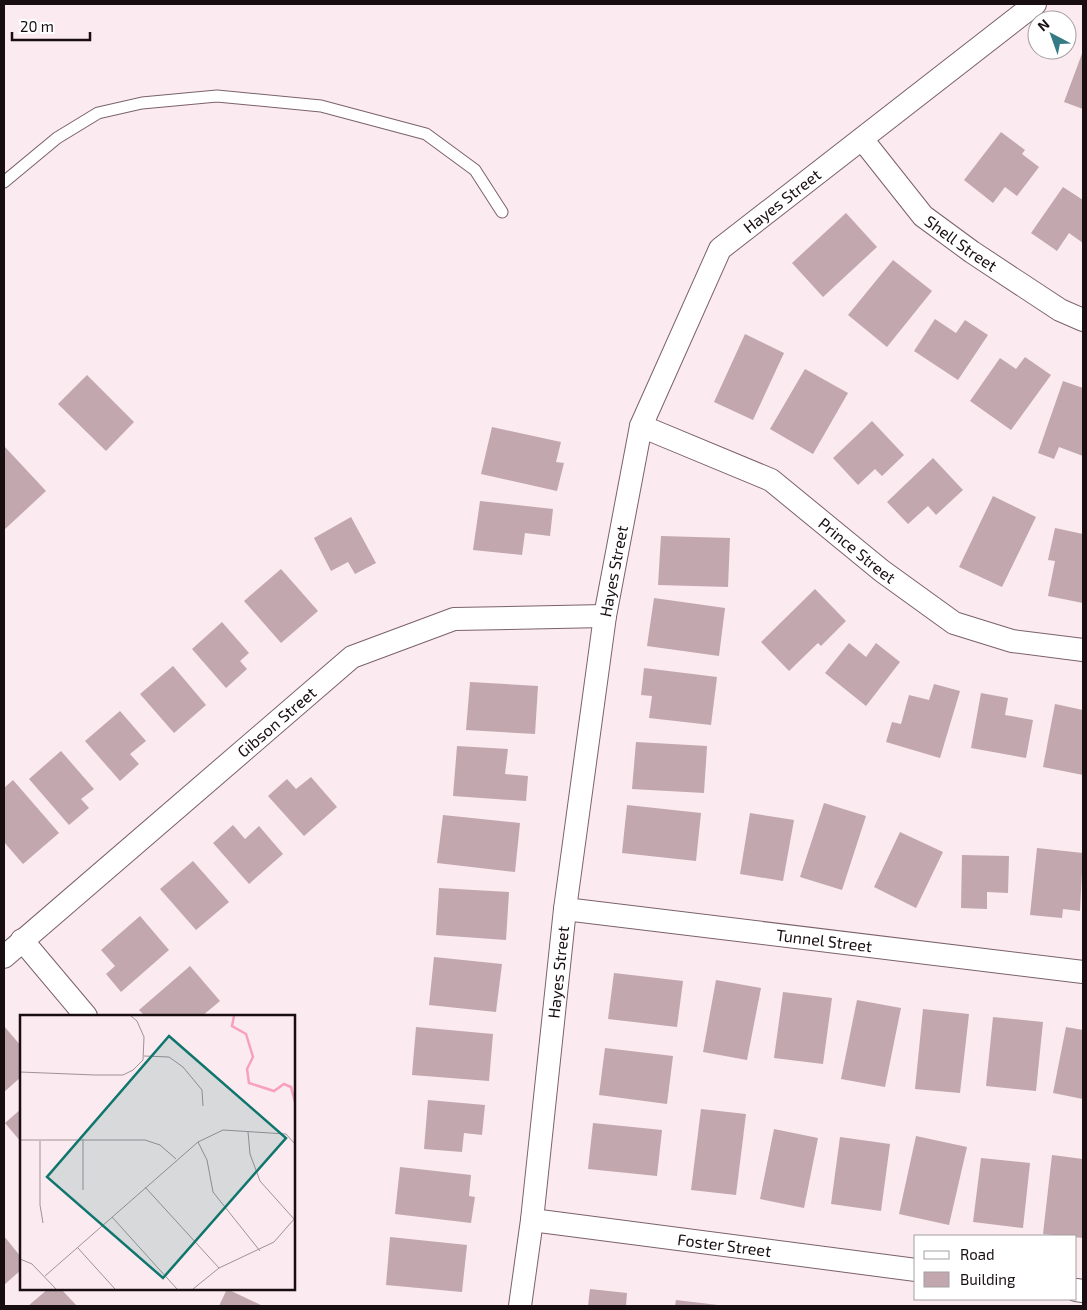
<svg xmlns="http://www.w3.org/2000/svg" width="1087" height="1310" viewBox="0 0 1087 1310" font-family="'Exo 2',sans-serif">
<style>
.building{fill:#c2a7af}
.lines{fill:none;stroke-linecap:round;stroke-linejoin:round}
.service-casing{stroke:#7b626a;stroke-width:13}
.minor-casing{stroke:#7b626a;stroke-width:24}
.service{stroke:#fff;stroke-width:11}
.minor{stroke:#fff;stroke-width:22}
.labels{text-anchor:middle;stroke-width:4.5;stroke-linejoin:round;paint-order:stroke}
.street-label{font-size:16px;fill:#180e11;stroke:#fff}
.inset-river{fill:none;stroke:#f7a1be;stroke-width:2.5}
.inset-road{fill:none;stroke:#a09296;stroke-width:1}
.view{fill:#0f766e;fill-opacity:0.15;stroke:#0f766e;stroke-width:2.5}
.inset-edge{fill:none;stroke:#180e11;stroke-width:2.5}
</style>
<rect width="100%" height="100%" fill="#fbeaef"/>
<g class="building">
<polygon points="1083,51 1083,109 1064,102"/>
<polygon points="1001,132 1025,150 1022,154 1039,167 1017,196 1005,187 993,203 964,180"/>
<polygon points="1063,187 1083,200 1083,243 1069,233 1057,251 1031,233"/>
<polygon points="846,213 877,247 823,297 792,263"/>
<polygon points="893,260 932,291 887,347 848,315"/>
<polygon points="935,319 956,333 965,320 988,335 958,380 914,351"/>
<polygon points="745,334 784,353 753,420 714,402"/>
<polygon points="1025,357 1051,375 1011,430 970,401 1000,358 1016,369"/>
<polygon points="805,369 848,393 813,454 770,429"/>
<polygon points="87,375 134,422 106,451 58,404"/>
<polygon points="1063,381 1083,388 1083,456 1059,447 1054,459 1038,453"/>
<polygon points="872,421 904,455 882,476 875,469 858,485 833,458"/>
<polygon points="492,427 561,442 556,462 564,463 557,491 481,474"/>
<polygon points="4,446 46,491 4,530"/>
<polygon points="933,458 963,490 936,515 928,506 908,524 887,502"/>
<polygon points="993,496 1036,517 1002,587 959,567"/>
<polygon points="480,501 553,509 550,536 525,533 522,555 473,550"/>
<polygon points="351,517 376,563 355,574 348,562 331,571 314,538"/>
<polygon points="1055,528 1083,534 1083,603 1048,596 1055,561 1048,560"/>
<polygon points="661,536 730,538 728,587 658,585"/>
<polygon points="281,569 318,611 281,643 244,601"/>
<polygon points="815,589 846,621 821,646 818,643 789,671 761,642"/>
<polygon points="654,598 725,608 719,656 647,646"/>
<polygon points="222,622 249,653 240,661 247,669 226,688 192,649"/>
<polygon points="849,643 866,657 876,643 900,662 866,706 825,673"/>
<polygon points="173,666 206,705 174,733 140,694"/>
<polygon points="644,668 717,677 711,725 649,718 652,696 641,695"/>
<polygon points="470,682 538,686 535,734 466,730"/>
<polygon points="934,684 960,691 940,758 886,742 892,722 901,724 909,695 929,700"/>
<polygon points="981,693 1008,698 1005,715 1033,720 1026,758 971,748"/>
<polygon points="1055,704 1083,710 1083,775 1043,767"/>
<polygon points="120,711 146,741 130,754 139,764 120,781 85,741"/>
<polygon points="636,742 707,746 704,793 632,789"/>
<polygon points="457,746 508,749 505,774 528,776 526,801 453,796"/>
<polygon points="61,751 94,789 81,799 89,808 69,825 29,779"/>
<polygon points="311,777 337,807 304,836 268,796 287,779 296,789"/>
<polygon points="13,780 59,833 23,864 4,842 4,788"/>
<polygon points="824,803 866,816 842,890 800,877"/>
<polygon points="627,805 701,813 696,861 622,853"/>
<polygon points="750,813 794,820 783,881 740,874"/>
<polygon points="443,815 520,823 515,872 437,863"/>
<polygon points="233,825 245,839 259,826 283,854 249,884 213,843"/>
<polygon points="900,832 943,852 916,908 874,887"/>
<polygon points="1037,848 1083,853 1080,911 1063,909 1062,918 1030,915"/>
<polygon points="962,855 1009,856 1008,893 987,892 987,909 961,908"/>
<polygon points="193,861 229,902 196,930 160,889"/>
<polygon points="439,888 509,892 506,940 436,935"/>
<polygon points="140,916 169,950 121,992 106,974 115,966 101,950"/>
<polygon points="434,957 502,964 496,1012 429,1005"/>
<polygon points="190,966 220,1001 202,1016 145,1016 139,1010"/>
<polygon points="614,973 683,981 677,1027 608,1019"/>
<polygon points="716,980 761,988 747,1060 703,1052"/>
<polygon points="783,992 832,998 823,1064 774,1058"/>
<polygon points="857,1000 901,1008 885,1087 841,1079"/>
<polygon points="923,1009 969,1014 960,1093 915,1089"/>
<polygon points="993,1017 1043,1022 1036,1091 986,1086"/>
<polygon points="4,1026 21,1046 21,1077 4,1092"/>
<polygon points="416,1027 493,1034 489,1081 412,1075"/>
<polygon points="1066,1027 1083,1030 1083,1099 1053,1093"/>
<polygon points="605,1048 673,1056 667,1104 599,1095"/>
<polygon points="428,1100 485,1105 482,1135 464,1133 462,1152 424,1149"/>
<polygon points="21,1109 21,1142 5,1123"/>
<polygon points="701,1109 746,1114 736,1195 691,1190"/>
<polygon points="593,1123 662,1130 657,1176 588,1169"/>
<polygon points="774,1129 818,1138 804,1208 760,1199"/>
<polygon points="916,1136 967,1147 949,1225 899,1214"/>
<polygon points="840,1137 890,1144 881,1211 831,1204"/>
<polygon points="1052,1155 1083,1159 1083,1238 1043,1234"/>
<polygon points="981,1158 1030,1163 1023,1228 973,1222"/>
<polygon points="400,1167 471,1175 469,1196 475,1197 471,1223 395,1214"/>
<polygon points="4,1236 21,1257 21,1270 4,1285"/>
<polygon points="390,1237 467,1245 462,1292 386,1285"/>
<polygon points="48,1289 61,1289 77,1306 28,1306"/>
<polygon points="227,1289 263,1306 219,1306"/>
<polygon points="590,1289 627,1293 626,1306 588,1306"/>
<polygon points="676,1300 718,1305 718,1306 675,1306"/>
</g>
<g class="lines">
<g class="service-casing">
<polyline id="service" points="4,182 57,138 98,113 142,103 217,96 321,106 426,134 475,170 502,212"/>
</g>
<g class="minor-casing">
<g id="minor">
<path id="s1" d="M862,139L923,216L972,252L1060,310L1083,320"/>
<path id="s2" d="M641,426L771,480L882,571L954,623L1012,641L1083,650"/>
<path id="s3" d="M565,909L1083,972"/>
<polyline points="22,940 86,1016"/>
<path id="s4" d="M4,957L352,657L454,619L605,616"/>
<path id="s5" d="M532,1220L916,1270"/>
<polyline points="1076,1290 1083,1291"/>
<path id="s6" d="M520,1306L532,1220L565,909L605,616L641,426L720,249L1035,4"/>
</g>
</g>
<use href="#service" class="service"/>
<use href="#minor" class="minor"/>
</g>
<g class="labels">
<g class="street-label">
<text dy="6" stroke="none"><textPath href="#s6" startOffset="1161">Hayes Street</textPath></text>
<text dy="6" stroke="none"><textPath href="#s1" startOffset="145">Shell Street</textPath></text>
<text dy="6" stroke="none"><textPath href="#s2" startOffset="252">Prince Street</textPath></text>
<text dy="6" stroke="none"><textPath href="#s6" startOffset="741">Hayes Street</textPath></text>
<text dy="6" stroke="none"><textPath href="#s4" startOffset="360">Gibson Street</textPath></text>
<text dy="6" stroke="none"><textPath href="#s3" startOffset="261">Tunnel Street</textPath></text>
<text dy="6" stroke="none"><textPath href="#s6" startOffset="336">Hayes Street</textPath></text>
<text dy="6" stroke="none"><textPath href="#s5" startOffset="194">Foster Street</textPath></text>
</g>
</g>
<g transform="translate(20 1015)">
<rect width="275" height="275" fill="#fbeaef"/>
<path class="inset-river" d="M214,1L212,11L226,19L233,42L227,54L229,68L254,76L264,69L271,72L275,87"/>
<path class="inset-road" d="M124,41L149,42L163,52L182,75L183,91M0,57L75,60H103L113,55L123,45L124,22L117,6L111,1M228,117L230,139L240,166L274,204M0,125H125L140,130L156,144M20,126V190L23,208M178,127L187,145L193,177L240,236M125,172L199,253M63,175V124M92,202L157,274M57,232L95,274M0,244L12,249L36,274M25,261L178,127L203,115L266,119L275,129M173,274L199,253L254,227L275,203"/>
<path class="view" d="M149,21L266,123L143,263L27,162Z"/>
<rect width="275" height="275" class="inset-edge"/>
</g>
<rect width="1087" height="1310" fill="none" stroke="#180e11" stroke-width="10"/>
<rect x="914" y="1235" width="162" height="65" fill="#ffffff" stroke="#a39fa0"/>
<rect x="924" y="1251" width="25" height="8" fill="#ffffff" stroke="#a39fa0"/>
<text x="960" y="1260" font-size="15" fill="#180e11">Road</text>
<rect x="924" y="1272" width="25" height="15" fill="#c2a7af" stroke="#a39fa0"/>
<text x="960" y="1285" font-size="15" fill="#180e11">Building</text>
<g transform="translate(1052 35) rotate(319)"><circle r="24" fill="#ffffff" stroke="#a39fa0"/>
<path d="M0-4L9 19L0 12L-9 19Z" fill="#347b85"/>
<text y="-8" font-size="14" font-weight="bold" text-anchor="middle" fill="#180e11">N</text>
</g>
<path d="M12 32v8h78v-8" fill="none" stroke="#180e11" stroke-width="2.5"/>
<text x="20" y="32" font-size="15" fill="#180e11" stroke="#ffffff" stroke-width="4" paint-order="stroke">20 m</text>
</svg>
